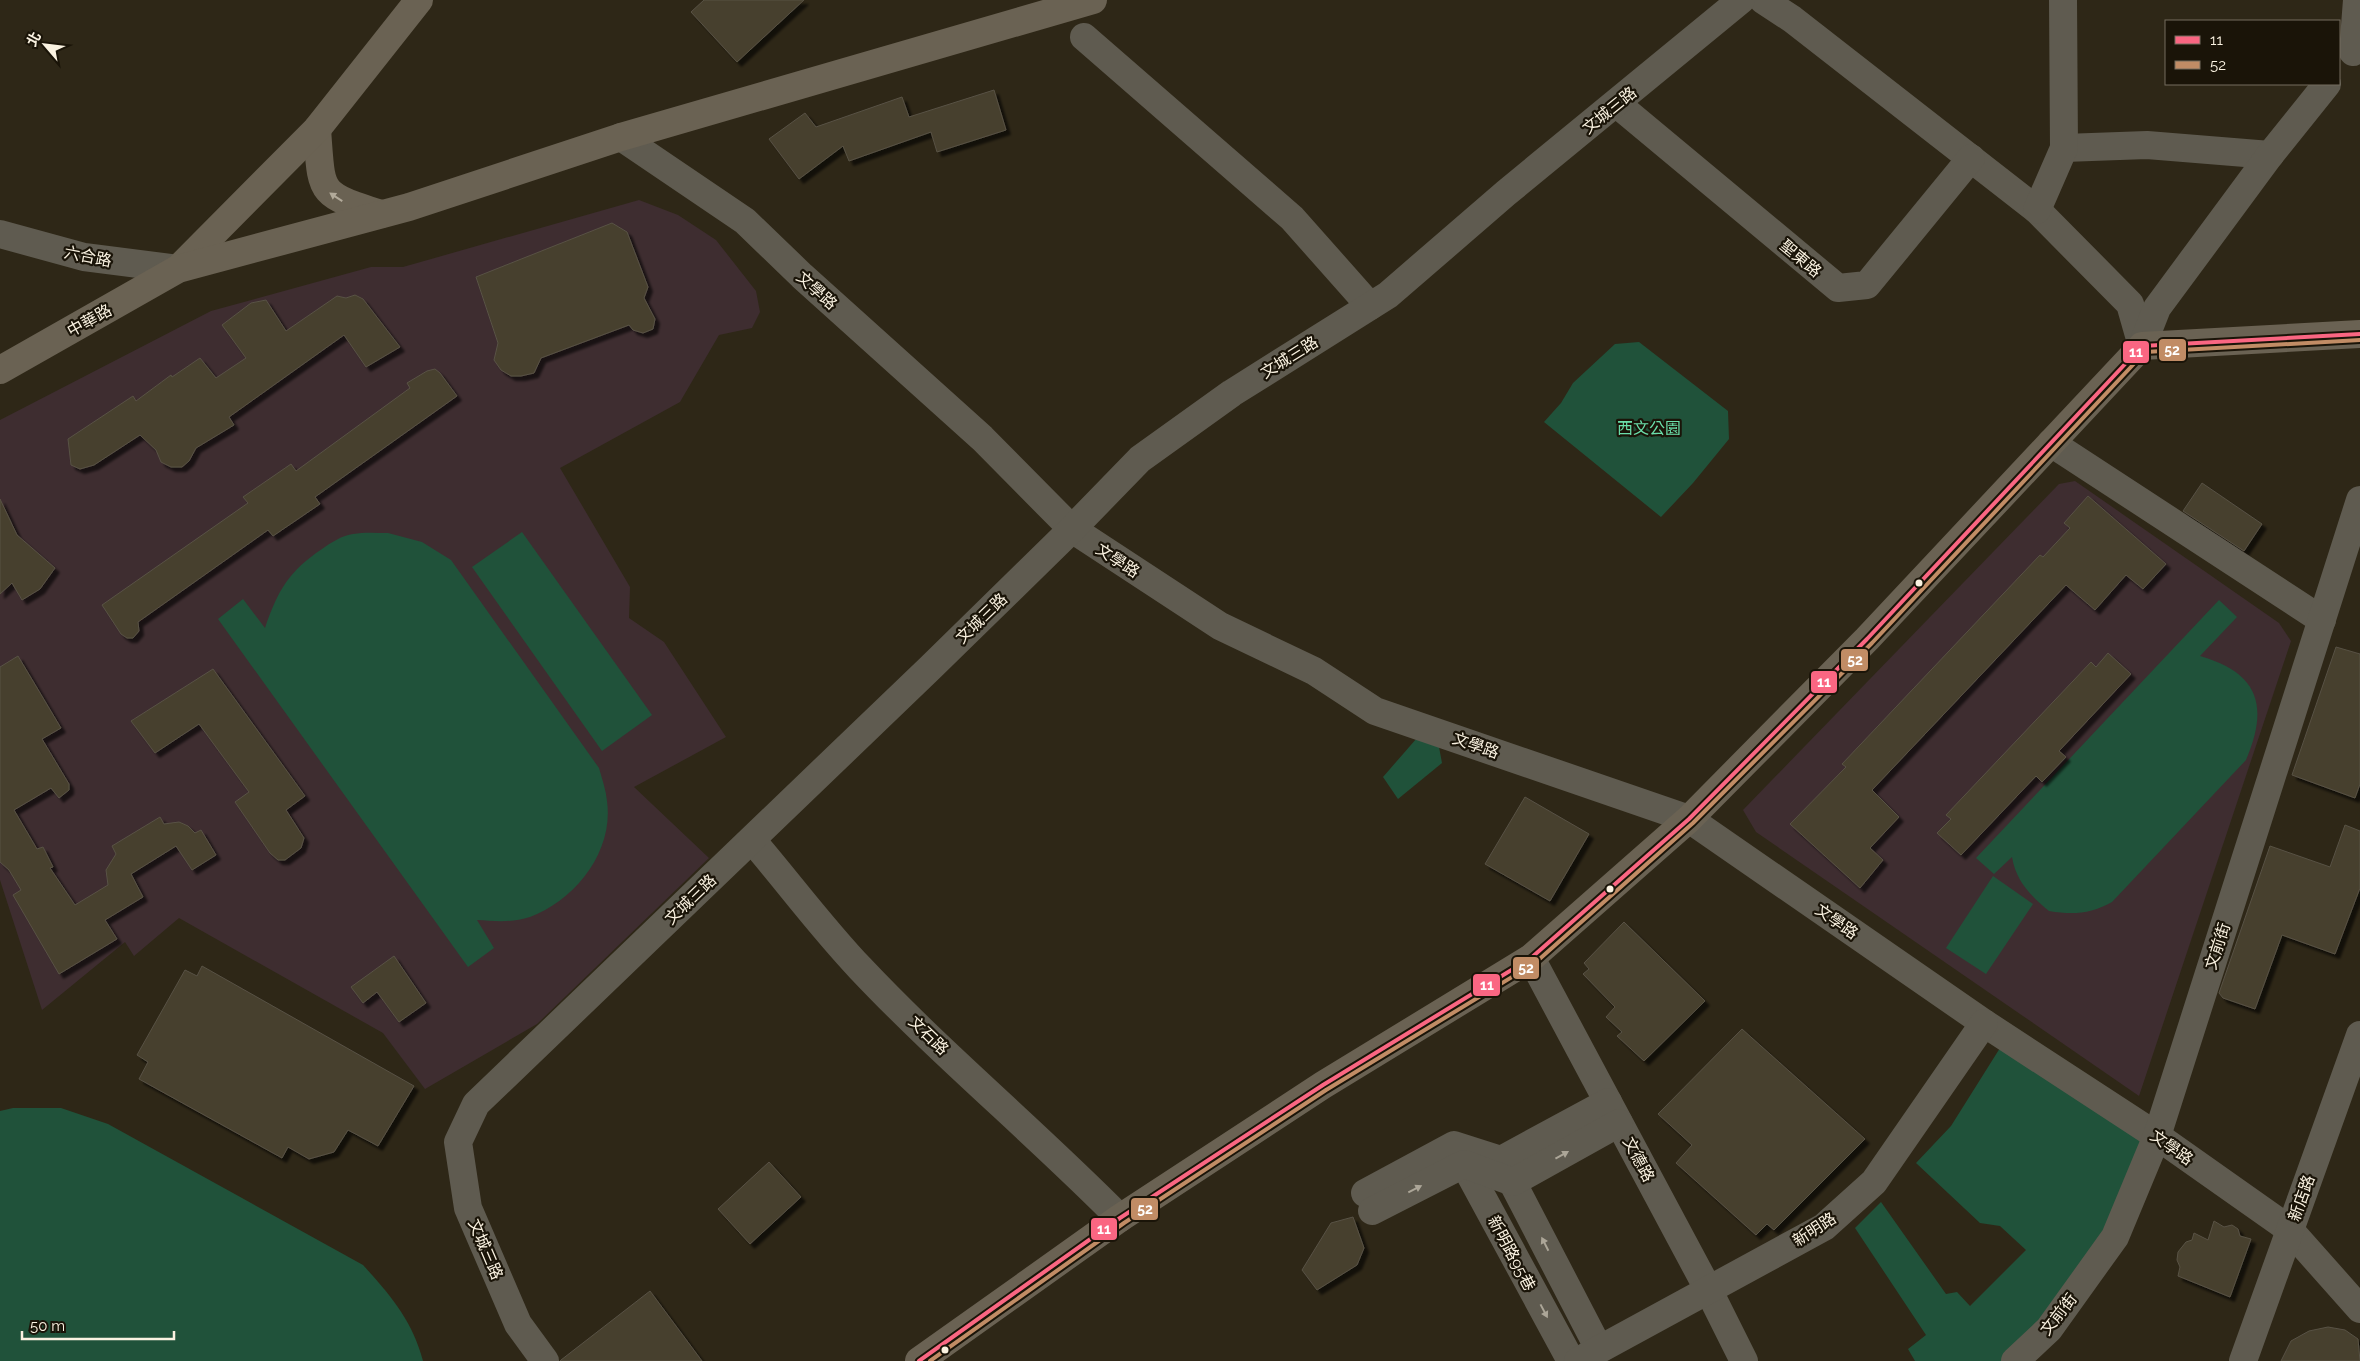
<svg xmlns="http://www.w3.org/2000/svg" width="2360" height="1361" viewBox="0 0 2360 1361" font-family="Raleway,'Noto Sans TC',sans-serif">
<style>
.education{fill:#3e2d30}
.green{fill:#20523a}
.building{fill:#473f2d;stroke:#585245;filter:url(#shadow)}
.lines{fill:none;stroke-linecap:round;stroke-linejoin:round}
.minor{stroke:#5f5b50;stroke-width:28}
.major{stroke:#6a6253;stroke-width:28}
.bus-1-casing{stroke:#1a1408;stroke-width:8}
.bus-2-casing{stroke:#1a1408;stroke-width:8}
.bus-1{stroke:#fa6682;stroke-width:4}
.bus-2{stroke:#c18c65;stroke-width:4}
.oneway{fill:#b2aa9a}
.oneway2{fill:#aca698}
.bus-dot{fill:#faf2e1;stroke:#1a1408;stroke-width:2}
.labels{text-anchor:middle;stroke-width:4.5;stroke-linejoin:round;paint-order:stroke}
.street-label{font-size:16px;fill:#faf2e1;stroke:#1a1408}
.park-label{font-size:16px;fill:#6bdfab;stroke:#1a1408}
.line-badge{stroke:#1a1408;stroke-width:2}
.badge-label{font-size:14px;text-anchor:middle;font-weight:bold;fill:#fff}
</style>
<defs>
<filter id="shadow"><feDropShadow dx="4.5" dy="4.5" stdDeviation="1" flood-color="#0009"/></filter>
</defs>
<rect width="100%" height="100%" fill="#2e2717"/>
<g class="education">
<polygon points="639,200 678,215 716,240 756,291 760,312 752,328 719,335 680,402 560,468 630,587 629,618 664,642 726,737 634,787 709,858 537,1024 425,1089 383,1033 179,918 134,956 125,942 42,1010 0,880 0,420 211,311 371,267 403,267"/>
<polygon points="2075,481 2279,623 2291,641 2139,1096 1756,832 1743,810 2059,484"/>
</g>
<g class="green">
<polygon points="1639,342 1728,411 1729,439 1693,483 1661,517 1544,422 1561,403 1573,383 1615,344"/>
<polygon points="522,532 652,715 602,751 472,567"/>
<path d="M388,533L422,542L451,560L599,768C602,779 606,790 607,801C614,852 575,900 530,917C512,923 494,921 477,920L494,948L468,967L218,619L243,599L265,628C278,590 289,571 322,549C330,543 343,535 353,534C364,532 377,533 388,533Z"/>
<path d="M2219,600L2237,617L2200,656C2259,673 2269,706 2246,760L2112,902C2091,914 2073,915 2049,911C2030,895 2016,881 2012,857L1994,874L1976,858Z"/>
<polygon points="1417,738 1439,747 1442,763 1398,799 1383,777"/>
<polygon points="1993,876 2033,904 1986,974 1946,948"/>
<polygon points="2000,1048 2150,1138 2109,1233 2045,1324 2003,1361 1915,1361 1908,1349 1926,1335 1855,1228 1881,1202 1946,1294 1957,1292 1970,1306 2026,1250 2000,1226 1980,1223 1916,1163 1951,1126"/>
<path d="M13,1108H61L108,1124L363,1265C391,1296 412,1320 423,1361H0V1111Z"/>
</g>
<g class="building">
<polygon points="704,0 804,0 737,62 691,12"/>
<polygon points="994,90 1006,130 937,152 931,132 849,161 843,146 799,179 769,139 805,113 816,127 902,97 909,117"/>
<polygon points="612,223 627,232 648,287 644,298 655,319 653,329 643,333 633,330 629,325 541,358 534,373 521,376 511,376 501,370 494,360 498,343 476,277"/>
<polygon points="355,295 363,299 400,347 366,367 344,335 229,417 234,425 196,448 189,461 182,467 171,467 161,462 156,450 140,435 94,465 80,469 71,465 68,439 133,396 136,401 171,375 172,377 200,358 216,378 246,358 222,325 251,303 266,300 286,331 337,296 346,298"/>
<polygon points="435,369 440,373 457,396 315,497 320,504 273,536 268,530 138,622 139,631 133,638 127,638 121,634 102,605 248,503 243,497 291,464 296,471 410,388 407,383 427,371"/>
<polygon points="2202,483 2262,524 2244,551 2183,511"/>
<polygon points="2088,496 2166,564 2143,589 2126,575 2095,610 2066,585 1872,790 1899,817 1870,848 1883,860 1860,888 1790,824 1846,767 1842,764 2040,555 2043,557 2070,528 2064,523"/>
<polygon points="0,499 17,535 55,568 40,589 22,600 12,583 0,594"/>
<polygon points="2336,647 2360,654 2360,784 2355,798 2292,775"/>
<polygon points="2108,653 2131,674 2059,751 2066,757 2042,782 2036,776 1961,855 1937,833 1951,819 1946,815 2091,662 2096,667"/>
<polygon points="18,656 61,728 42,739 69,784 69,790 59,798 51,788 14,810 37,849 43,847 53,867 50,868 75,905 108,885 106,870 116,854 112,846 160,817 164,824 179,822 188,826 195,833 201,830 216,855 192,870 176,846 131,874 143,897 105,920 117,939 59,974 13,895 21,890 9,870 0,862 0,667"/>
<polygon points="213,669 305,796 286,810 304,838 301,848 285,860 278,860 270,853 235,802 249,792 199,724 155,753 131,721"/>
<polygon points="1525,797 1589,834 1550,901 1485,864"/>
<polygon points="2345,825 2360,831 2360,888 2335,954 2282,935 2255,1009 2223,998 2219,993 2270,846 2330,867"/>
<polygon points="1624,922 1705,1001 1644,1061 1617,1036 1622,1032 1606,1017 1615,1007 1583,974 1589,969 1584,963"/>
<polygon points="394,956 426,1003 399,1022 377,992 363,1003 351,987"/>
<polygon points="202,966 414,1086 378,1146 348,1130 334,1152 309,1159 288,1147 282,1158 139,1079 148,1062 137,1055 185,970 197,976"/>
<polygon points="1742,1029 1865,1139 1774,1230 1767,1224 1756,1235 1676,1163 1692,1145 1658,1114"/>
<polygon points="769,1162 801,1197 750,1244 718,1209"/>
<polygon points="1353,1217 1364,1248 1357,1265 1317,1290 1302,1270 1331,1223"/>
<polygon points="2214,1221 2224,1227 2232,1225 2238,1229 2240,1236 2251,1239 2230,1297 2178,1276 2180,1267 2177,1260 2178,1252 2186,1242 2192,1240 2194,1233 2208,1240"/>
<polygon points="650,1291 702,1361 560,1361 561,1360"/>
<polygon points="2328,1327 2345,1330 2358,1339 2360,1361 2281,1361 2291,1341 2309,1331"/>
</g>
<g class="lines">
<g class="minor">
<polyline points="1763,0 1792,19 2037,210 2130,304 2142,346"/>
<polyline points="1084,37 1292,218 1370,306"/>
<polyline points="2353,52 2357,0"/>
<polyline points="1617,104 1838,288 1867,285 1971,158"/>
<polyline points="621,137 745,221 802,276 982,438 1072,529 1220,626 1314,671 1375,711 1689,819 1984,1023 2157,1136 2289,1229 2360,1309"/>
<polyline points="2064,148 2147,145 2270,155"/>
<polyline points="2037,210 2064,148 2063,0"/>
<polyline points="0,234 84,257 178,269"/>
<polyline points="2142,346 2157,308 2270,155 2327,84"/>
<polyline points="2051,443 2322,620"/>
<path d="M752,840C788,882 822,928 860,968C942,1055 1035,1132 1120,1218"/>
<polyline points="1531,958 1708,1289 1744,1361"/>
<polyline points="1461,1158 1571,1361"/>
<polyline points="1504,1166 1599,1349"/>
<polyline points="1365,1193 1454,1145 1501,1160 1608,1102"/>
<polyline points="1372,1211 1464,1164 1513,1182 1619,1123"/>
<polyline points="545,1361 518,1324 468,1208 458,1142 476,1104 930,668 1072,529 1140,459 1232,393 1388,295 1506,193 1741,0"/>
<polyline points="1578,1361 1824,1227 1874,1182 1984,1023"/>
<polyline points="2015,1361 2049,1329 2115,1237 2157,1136 2360,500"/>
<polyline points="2243,1361 2360,1035"/>
</g>
<g class="major">
<path d="M317,129C322,195 317,193 381,214"/>
<polyline points="179,268 317,129 419,0"/>
<polyline points="0,370 178,269 409,207 621,137 1093,0"/>
<polyline points="919,1361 1120,1218 1323,1085 1531,958 1689,819 1867,639 2142,346 2360,334"/>
</g>
<g class="bus-1-casing">
<polyline id="bus-1" points="919,1361 1120,1218 1323,1085 1531,958 1689,819 1867,639 2142,346 2360,334"/>
</g>
<g class="bus-2-casing">
<polyline id="bus-2" points="930,1361 1124,1223 1326,1090 1535,963 1693,823 1872,643 2145,352 2360,340"/>
</g>
<use href="#bus-1" class="bus-1"/>
<use href="#bus-2" class="bus-2"/>
</g>
<defs><path id="oneway-solid" d="M-6-.8H1V-3.2L6.5 0L1 3.2V.8H-6Z" transform="scale(1.25)"/></defs>
<use class="oneway" href="#oneway-solid" transform="translate(336 197) rotate(-147)"/>
<g class="oneway2">
<use href="#oneway-solid" transform="translate(1562 1155) rotate(-29)"/>
<use href="#oneway-solid" transform="translate(1415 1189) rotate(-27)"/>
<use href="#oneway-solid" transform="translate(1545 1244) rotate(-117)"/>
<use href="#oneway-solid" transform="translate(1544 1311) rotate(62)"/>
</g>
<g class="bus-dot">
<circle cx="1919" cy="583" r="4.5"/>
<circle cx="1610" cy="889" r="4.5"/>
<circle cx="945" cy="1350" r="4.5"/>
</g>
<g class="labels">
<g class="street-label">
<text transform="translate(1609 110) rotate(-39)" y="6">文城三路</text>
<text transform="translate(88 256) rotate(11)" y="6">六合路</text>
<text transform="translate(1801 258) rotate(40)" y="6">聖東路</text>
<text transform="translate(817 290) rotate(42)" y="6">文學路</text>
<text transform="translate(89 320) rotate(-29)" y="6">中華路</text>
<text transform="translate(1289 357) rotate(-32)" y="6">文城三路</text>
<text transform="translate(1118 560) rotate(33)" y="6">文學路</text>
<text transform="translate(981 618) rotate(-44)" y="6">文城三路</text>
<text transform="translate(1476 745) rotate(19)" y="6">文學路</text>
<text transform="translate(690 899) rotate(-44)" y="6">文城三路</text>
<text transform="translate(1837 921) rotate(35)" y="6">文學路</text>
<text transform="translate(2217 946) rotate(-72)" y="6">文前街</text>
<text transform="translate(929 1035) rotate(44)" y="6">文石路</text>
<text transform="translate(2172 1147) rotate(35)" y="6">文學路</text>
<text transform="translate(1639 1159) rotate(62)" y="6">文德路</text>
<text transform="translate(2301 1198) rotate(-70)" y="6">新店路</text>
<text transform="translate(1814 1229) rotate(-33)" y="6">新明路</text>
<text transform="translate(486 1249) rotate(67)" y="6">文城三路</text>
<text transform="translate(1512 1253) rotate(62)" y="6">新明路95巷</text>
<text transform="translate(2058 1314) rotate(-52)" y="6">文前街</text>
</g>
<g class="park-label">
<text x="1649" y="434">西文公園</text>
</g>
</g>
<g class="line-badge">
<rect x="2158" y="338" width="29" height="24" rx="5" fill="#c18c65"/>
<rect x="2122" y="340" width="28" height="24" rx="5" fill="#fa6682"/>
<rect x="1840" y="648" width="29" height="24" rx="5" fill="#c18c65"/>
<rect x="1810" y="670" width="28" height="24" rx="5" fill="#fa6682"/>
<rect x="1512" y="956" width="28" height="24" rx="5" fill="#c18c65"/>
<rect x="1472" y="973" width="29" height="24" rx="5" fill="#fa6682"/>
<rect x="1130" y="1197" width="29" height="24" rx="5" fill="#c18c65"/>
<rect x="1090" y="1217" width="28" height="24" rx="5" fill="#fa6682"/>
</g>
<g class="badge-label">
<text x="2172" y="355">52</text>
<text x="2136" y="357">11</text>
<text x="1855" y="665">52</text>
<text x="1824" y="687">11</text>
<text x="1526" y="973">52</text>
<text x="1487" y="990">11</text>
<text x="1145" y="1214">52</text>
<text x="1104" y="1234">11</text>
</g>
<rect x="2165" y="20" width="175" height="65" fill="#1a1408" stroke="#746d5f"/>
<rect x="2175" y="36" width="25" height="8" fill="#fa6682" stroke="#746d5f"/>
<text x="2210" y="45" font-size="15" fill="#faf2e1">11</text>
<rect x="2175" y="61" width="25" height="8" fill="#c18c65" stroke="#746d5f"/>
<text x="2210" y="70" font-size="15" fill="#faf2e1">52</text>
<g transform="translate(45 45) rotate(298)" stroke="#1a1408" stroke-width="4" paint-order="stroke">
<path d="M0-4L9 19L0 12L-9 19Z" fill="#faf2e1"/>
<text y="-8" font-size="14" font-weight="bold" text-anchor="middle" fill="#faf2e1">北</text>
</g>
<path d="M22 1331v8h152v-8" fill="none" stroke="#faf2e1" stroke-width="2.5"/>
<text x="30" y="1331" font-size="15" fill="#faf2e1" stroke="#1a1408" stroke-width="4" paint-order="stroke">50 m</text>
</svg>
